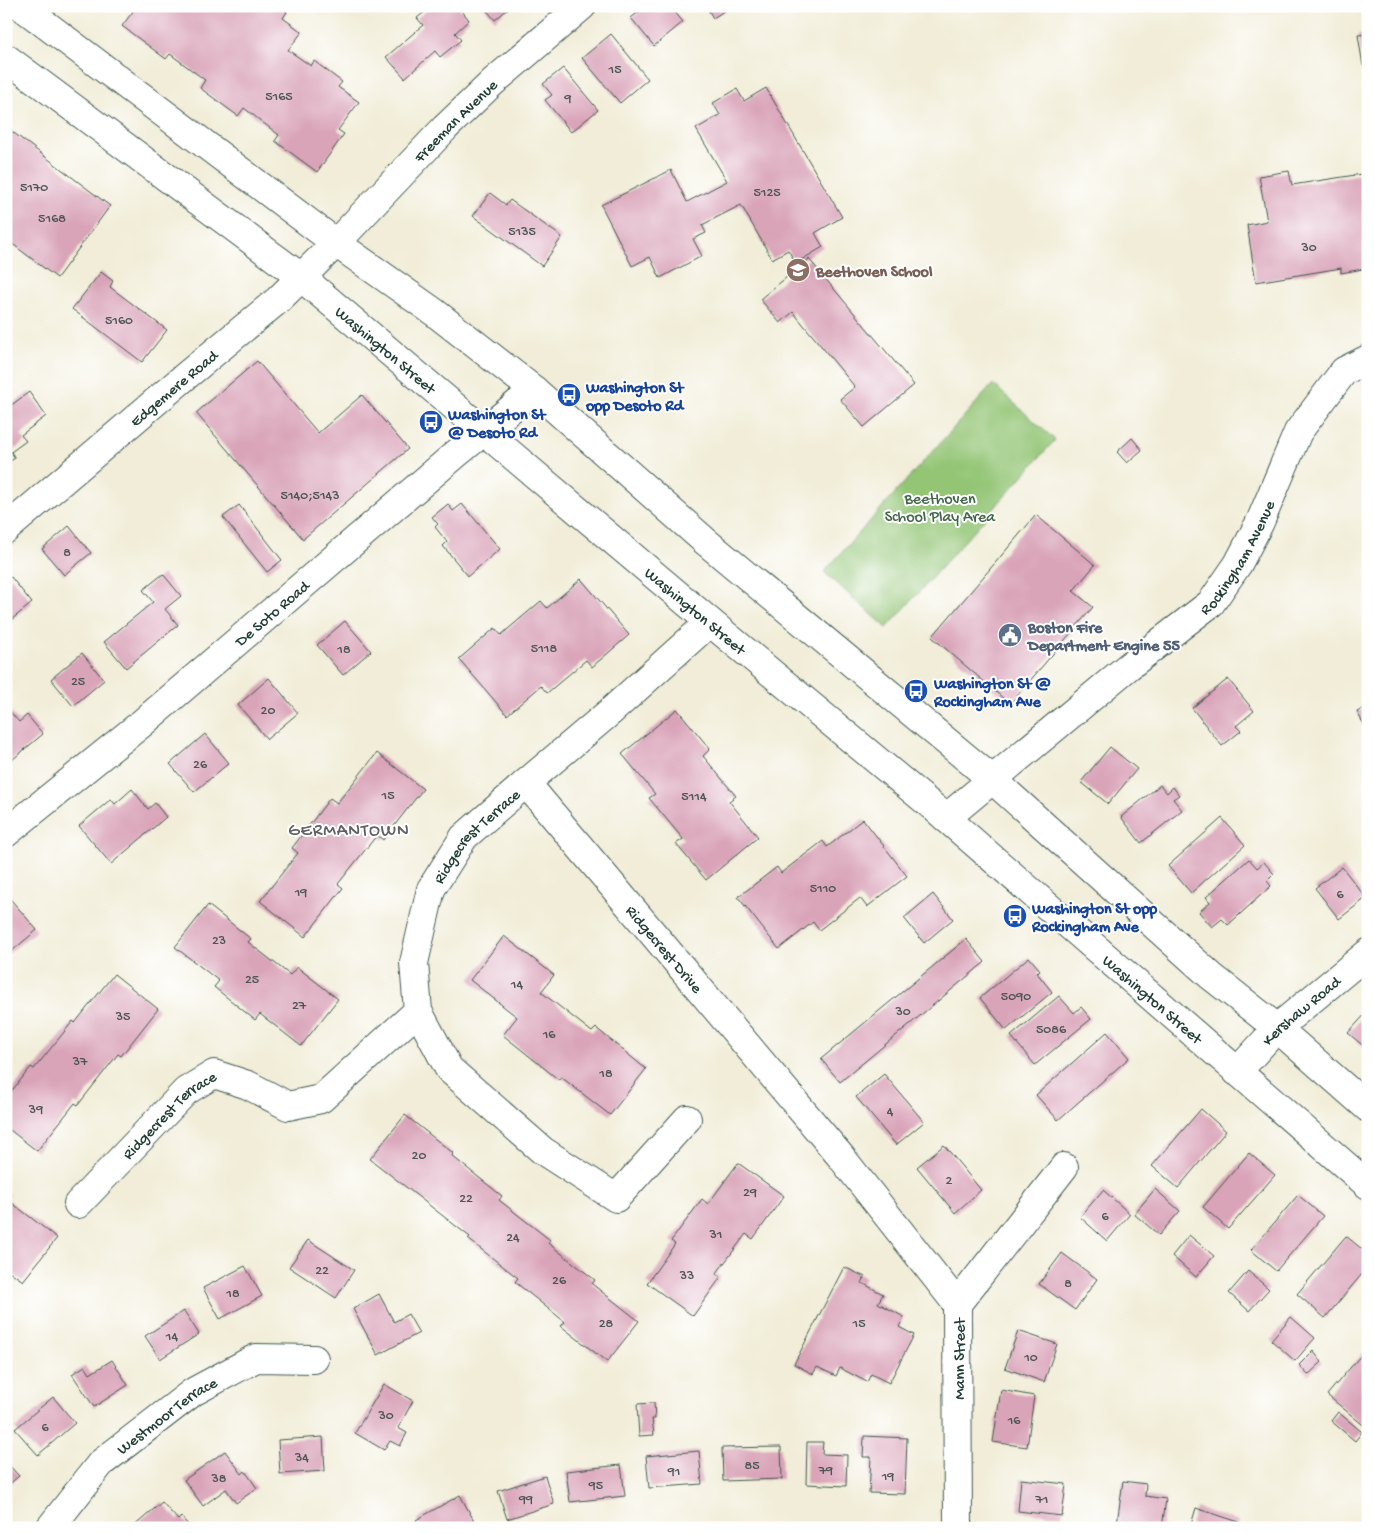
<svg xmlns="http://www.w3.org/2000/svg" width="1374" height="1534" viewBox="0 0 1374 1534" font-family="'Gochi Hand',sans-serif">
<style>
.green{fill:#93c575;stroke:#598154}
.building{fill:#d9a3b8}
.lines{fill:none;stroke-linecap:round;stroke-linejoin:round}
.minor-casing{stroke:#3e574d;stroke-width:30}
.major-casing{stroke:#3e574d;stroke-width:30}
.minor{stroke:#fff;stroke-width:28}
.major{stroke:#fff;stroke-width:28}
.labels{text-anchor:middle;stroke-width:4;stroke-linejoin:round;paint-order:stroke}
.number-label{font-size:14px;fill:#4e5655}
.street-label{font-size:16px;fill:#1f3d34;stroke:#fff}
.education-label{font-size:16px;font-weight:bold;fill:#785e54;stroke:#fff;text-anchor:start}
.transit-label{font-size:16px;font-weight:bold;fill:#164399;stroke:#fff;text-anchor:start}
.park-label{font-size:16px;fill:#426648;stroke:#fff}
.service-label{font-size:16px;font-weight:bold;fill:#4e5e75;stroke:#fff;text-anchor:start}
.neighbourhood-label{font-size:18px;letter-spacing:1px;fill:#606162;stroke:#fff}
</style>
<rect width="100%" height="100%" fill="#fff"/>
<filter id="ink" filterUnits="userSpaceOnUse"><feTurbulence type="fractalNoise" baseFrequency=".02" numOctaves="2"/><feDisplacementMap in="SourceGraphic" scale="10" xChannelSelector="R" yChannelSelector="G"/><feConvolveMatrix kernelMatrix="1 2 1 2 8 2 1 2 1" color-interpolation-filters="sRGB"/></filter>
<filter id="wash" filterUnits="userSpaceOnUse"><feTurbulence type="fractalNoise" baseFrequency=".0096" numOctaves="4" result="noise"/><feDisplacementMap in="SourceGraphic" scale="20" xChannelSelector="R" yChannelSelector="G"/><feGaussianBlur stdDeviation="1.12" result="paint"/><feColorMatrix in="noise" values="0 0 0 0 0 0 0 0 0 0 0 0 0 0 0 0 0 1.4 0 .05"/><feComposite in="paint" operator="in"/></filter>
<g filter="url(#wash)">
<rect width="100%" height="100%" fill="#f1edd8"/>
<polygon class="green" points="993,384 1055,440 887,628 824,572"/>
<g id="blocks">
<g class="building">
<polygon points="137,6 279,6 287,12 283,18 302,32 288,50 311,66 314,61 342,82 338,87 359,102 338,130 344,134 317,172 275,141 279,135 244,108 238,116 200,88 205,80 170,54 166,59 122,26"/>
<polygon points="432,6 458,6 469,20 455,33 461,40 440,57 435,51 405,78 386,57 423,25 417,18"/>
<polygon points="483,6 511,6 495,20"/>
<polygon points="646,6 670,6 683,22 654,46 631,18"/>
<polygon points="706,6 732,6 713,18"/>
<polygon points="611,34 648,79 620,103 582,58"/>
<polygon points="1368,34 1368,65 1363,66 1358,35"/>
<polygon points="563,68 598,110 571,132 545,100 552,95 543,84"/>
<polygon points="766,88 842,217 815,233 823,247 796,263 788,250 772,259 741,205 702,225 706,233 693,239 702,256 660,278 650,257 632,266 601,205 671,170 687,202 727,181 696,129 720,115 713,103 737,89 744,101"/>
<polygon points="6,127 110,206 57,278 6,239"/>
<polygon points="1289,171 1292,185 1368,173 1368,268 1341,273 1341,268 1256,282 1247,225 1267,221 1259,176"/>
<polygon points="490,193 506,205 510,200 562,237 542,266 473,216"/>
<polygon points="809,259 914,385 864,427 840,399 855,387 793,312 780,323 760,299"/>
<polygon points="101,272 113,281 110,287 167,330 142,362 72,309"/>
<polygon points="257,361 318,433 362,395 408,449 303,539 196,413"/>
<polygon points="29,392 46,416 21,435 26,441 11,452 15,458 6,464 6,409"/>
<polygon points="1132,438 1142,450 1127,463 1117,452"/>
<polygon points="448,504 453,511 462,504 500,549 468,576 443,546 447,542 435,527 438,524 432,517"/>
<polygon points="239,505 282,560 267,572 223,517"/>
<polygon points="1036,515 1095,565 1073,591 1093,607 1010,704 932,637"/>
<polygon points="69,526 91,553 64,575 42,549"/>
<polygon points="163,574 181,596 165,609 178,625 126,668 104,642 153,602 143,590"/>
<polygon points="11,577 32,603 6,624 6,581"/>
<polygon points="581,579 629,635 592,667 586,660 547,693 541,686 507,715 459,659 495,628 501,635 541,601 547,608"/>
<polygon points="345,621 371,651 343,675 317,645"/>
<polygon points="82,653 104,680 73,706 51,679"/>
<polygon points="269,678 298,713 267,739 238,705"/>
<polygon points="1228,679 1254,711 1236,726 1241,731 1222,746 1192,708"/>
<polygon points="1368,706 1368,732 1357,712"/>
<polygon points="6,707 19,722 27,715 43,734 12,760 6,753"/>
<polygon points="677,709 710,749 703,756 736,796 729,801 758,837 706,880 676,844 683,839 649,798 655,794 622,754"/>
<polygon points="205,734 229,763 194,792 170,764"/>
<polygon points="1110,747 1137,769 1108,804 1081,782"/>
<polygon points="377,753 423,789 383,840 377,835 338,884 343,888 305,937 260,901 298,853 292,848 330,798 337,803"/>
<polygon points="1160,785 1167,793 1173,787 1179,795 1173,799 1182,810 1141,843 1121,817"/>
<polygon points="132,789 148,809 155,803 166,817 111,864 79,826 111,799 115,804"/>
<polygon points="1222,818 1245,845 1191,893 1168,866"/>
<polygon points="863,819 907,876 867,907 860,898 819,930 813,922 779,949 738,897 777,867 781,873 823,841 827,847"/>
<polygon points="1249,859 1257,868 1264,862 1274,874 1267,881 1271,886 1228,925 1222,919 1212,927 1199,912 1210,902 1206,897"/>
<polygon points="1342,867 1366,898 1339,919 1315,888"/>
<polygon points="6,894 37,930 7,955 6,954"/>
<polygon points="933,894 953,919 924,943 904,918"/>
<polygon points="208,905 251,939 248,942 290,975 297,967 338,999 301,1046 260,1014 255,1020 214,987 219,981 175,947"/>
<polygon points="504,936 554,975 541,992 592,1032 596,1028 646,1069 610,1115 561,1077 559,1080 503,1035 517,1017 470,980"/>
<polygon points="966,939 985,962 840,1082 821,1059"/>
<polygon points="1029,957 1040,970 1037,973 1052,992 1006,1030 980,998"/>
<polygon points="114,974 158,1009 121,1056 118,1054 78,1105 75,1103 37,1151 6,1127 6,1098 31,1067 34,1069 73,1021 75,1023"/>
<polygon points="1059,996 1074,1013 1081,1007 1091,1019 1035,1065 1011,1036"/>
<polygon points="1368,1011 1368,1050 1348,1033"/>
<polygon points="1107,1032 1129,1058 1058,1120 1036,1095"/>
<polygon points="884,1074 924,1122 896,1145 856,1097"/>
<polygon points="1201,1109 1226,1131 1178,1188 1152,1166"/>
<polygon points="405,1115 453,1153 452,1156 502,1196 499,1200 550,1240 548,1243 595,1280 592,1284 639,1321 607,1362 561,1326 565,1322 515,1282 518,1278 468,1239 470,1237 370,1159"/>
<polygon points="944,1145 981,1190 955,1213 917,1167"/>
<polygon points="1249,1153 1275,1175 1228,1229 1203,1207"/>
<polygon points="738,1163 784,1196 753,1239 746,1234 716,1274 721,1277 693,1316 647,1283 675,1244 671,1241 702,1199 708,1204"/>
<polygon points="1155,1189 1180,1211 1159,1235 1134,1214"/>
<polygon points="1103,1190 1130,1214 1107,1241 1080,1217"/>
<polygon points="6,1192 10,1195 7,1199 57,1238 23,1281 6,1269"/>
<polygon points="1298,1195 1323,1216 1276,1271 1251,1250"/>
<polygon points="1189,1235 1214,1256 1196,1277 1172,1256"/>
<polygon points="1346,1236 1368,1254 1368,1267 1325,1318 1297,1294"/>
<polygon points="308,1240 354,1270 336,1298 289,1267"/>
<polygon points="1062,1253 1097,1279 1075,1310 1039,1284"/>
<polygon points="245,1266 262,1296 220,1319 203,1288"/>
<polygon points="844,1267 865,1277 862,1283 883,1294 878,1303 904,1317 899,1327 914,1335 889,1383 871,1374 867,1382 840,1368 836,1376 817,1367 813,1374 794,1364"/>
<polygon points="1248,1271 1269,1289 1249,1311 1229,1293"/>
<polygon points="379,1294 394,1322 408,1314 419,1333 378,1355 353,1309"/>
<polygon points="184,1311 199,1334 160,1359 145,1336"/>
<polygon points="1291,1317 1315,1338 1295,1361 1271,1340"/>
<polygon points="1018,1331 1057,1344 1044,1382 1005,1368"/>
<polygon points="1368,1347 1368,1429 1327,1395"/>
<polygon points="1313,1351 1322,1362 1308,1375 1299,1365"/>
<polygon points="112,1360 128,1385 94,1407 72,1374 85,1366 90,1374"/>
<polygon points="384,1384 413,1401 398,1428 407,1433 400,1446 390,1441 384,1450 355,1433"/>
<polygon points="1001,1390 1034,1396 1027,1447 993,1442"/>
<polygon points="53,1397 75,1423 38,1455 15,1429"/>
<polygon points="654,1403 655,1419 652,1419 654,1435 639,1436 637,1404"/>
<polygon points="1338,1412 1362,1432 1355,1441 1331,1421"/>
<polygon points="864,1436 907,1438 905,1494 869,1493 871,1457 863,1457"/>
<polygon points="323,1437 325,1471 280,1474 278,1440"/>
<polygon points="807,1442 823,1442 822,1454 847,1455 846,1486 806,1484"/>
<polygon points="781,1447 782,1479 723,1481 722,1448"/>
<polygon points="225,1451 242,1474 245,1471 257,1488 236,1503 226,1489 203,1506 184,1480"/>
<polygon points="699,1451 702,1484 649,1488 646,1456"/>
<polygon points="6,1462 19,1476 6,1487"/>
<polygon points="621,1465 625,1496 570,1502 566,1471"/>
<polygon points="545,1476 554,1504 507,1519 498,1491"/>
<polygon points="1021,1479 1066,1484 1062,1516 1018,1511"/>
<polygon points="1123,1481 1146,1484 1145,1496 1166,1499 1162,1528 1117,1523"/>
<polygon points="460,1495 478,1528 421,1528 416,1520"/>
<polygon points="162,1502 178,1520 181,1517 191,1528 132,1528"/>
<polygon points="1196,1508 1239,1522 1237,1528 1190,1528"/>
</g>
</g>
</g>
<g filter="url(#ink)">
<use href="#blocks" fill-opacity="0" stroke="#3e574d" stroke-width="1"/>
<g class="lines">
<g class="minor-casing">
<g id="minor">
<path id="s1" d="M6,529L187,375L278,300L336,243L445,128L493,82L582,6"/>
<path id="s2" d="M526,783L842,1158L957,1304"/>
<path id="s3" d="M946,818L1129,666L1211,603L1238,564L1260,522L1298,432L1344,371L1368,359"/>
<path id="s4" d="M6,833L141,724L456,454L534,390"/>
<path id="s5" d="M1237,1072L1277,1028L1368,953"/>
<path id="s6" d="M687,1119L616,1198L543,1151L449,1069L418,1011L414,963L431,889L464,837L526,783L610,712L710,622"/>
<path id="s7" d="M78,1204L186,1091L214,1074L248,1085L288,1106L321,1099L418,1011"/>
<path id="s8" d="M50,1528L101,1463L193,1392L256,1358L314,1359"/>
<polyline points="958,1528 957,1304 1064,1167"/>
</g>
</g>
<g class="major-casing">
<g id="major">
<polyline points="21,6 336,243 434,312 534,390 705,541 993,780 1211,976 1277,1028 1368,1108"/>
<path id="s9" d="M6,58L302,278L710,622L938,811L1368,1185"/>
</g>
</g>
<use href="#minor" class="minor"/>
<use href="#major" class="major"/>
</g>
</g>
<defs>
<g id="school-disc" transform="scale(1.25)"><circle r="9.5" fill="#8d6e63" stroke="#fff"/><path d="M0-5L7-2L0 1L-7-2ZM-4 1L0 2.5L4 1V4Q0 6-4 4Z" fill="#fff"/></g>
<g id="bus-disc" transform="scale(1.25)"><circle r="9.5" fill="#1a4fb4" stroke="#fff"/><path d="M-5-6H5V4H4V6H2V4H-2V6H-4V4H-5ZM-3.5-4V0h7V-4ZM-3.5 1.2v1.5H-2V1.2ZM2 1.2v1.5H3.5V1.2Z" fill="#fff"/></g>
<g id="civic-disc" transform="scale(1.25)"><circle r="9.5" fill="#5c6f8a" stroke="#fff"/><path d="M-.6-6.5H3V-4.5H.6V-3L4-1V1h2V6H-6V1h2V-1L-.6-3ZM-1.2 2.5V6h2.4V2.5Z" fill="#fff"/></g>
</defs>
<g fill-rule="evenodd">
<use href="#school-disc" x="798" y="270"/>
<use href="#bus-disc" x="569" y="395"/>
<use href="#bus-disc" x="431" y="422"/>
<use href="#civic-disc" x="1010" y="635"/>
<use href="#bus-disc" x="916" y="691"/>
<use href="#bus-disc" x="1015" y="916"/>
</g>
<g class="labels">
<g class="number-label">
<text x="615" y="73">15</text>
<text x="279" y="100">5165</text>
<text x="568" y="102">9</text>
<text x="34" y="191">5170</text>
<text x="767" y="196">5125</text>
<text x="52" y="222">5168</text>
<text x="522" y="235">5135</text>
<text x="1309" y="251">30</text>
<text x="119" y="324">5160</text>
<text x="310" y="499">5140;5143</text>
<text x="67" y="556">8</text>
<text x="544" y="652">5118</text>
<text x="344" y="653">18</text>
<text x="78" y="685">25</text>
<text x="268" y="714">20</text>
<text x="200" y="768">26</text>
<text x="388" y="799">15</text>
<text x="694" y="800">5114</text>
<text x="823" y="892">5110</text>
<text x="301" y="896">19</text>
<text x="1340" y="898">6</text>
<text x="219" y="944">23</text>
<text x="252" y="983">25</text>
<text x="517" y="988">14</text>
<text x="1016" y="1000">5090</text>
<text x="299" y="1009">27</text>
<text x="903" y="1015">30</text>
<text x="123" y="1020">35</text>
<text x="1051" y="1033">5086</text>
<text x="549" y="1038">16</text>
<text x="80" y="1065">37</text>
<text x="606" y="1077">18</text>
<text x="36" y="1113">39</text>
<text x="890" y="1115">4</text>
<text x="419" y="1159">20</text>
<text x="949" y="1184">2</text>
<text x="750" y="1196">29</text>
<text x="466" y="1202">22</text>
<text x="1105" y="1220">6</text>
<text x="716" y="1238">31</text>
<text x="513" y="1241">24</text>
<text x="322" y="1274">22</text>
<text x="687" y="1279">33</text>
<text x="559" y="1284">26</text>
<text x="1068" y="1287">8</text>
<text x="233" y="1297">18</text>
<text x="606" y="1327">28</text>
<text x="859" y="1327">15</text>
<text x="172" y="1340">14</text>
<text x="1031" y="1361">10</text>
<text x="386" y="1419">30</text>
<text x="1014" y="1424">16</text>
<text x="45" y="1431">6</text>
<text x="302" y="1461">34</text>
<text x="752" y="1469">85</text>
<text x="826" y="1474">79</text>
<text x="674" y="1475">91</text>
<text x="888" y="1480">19</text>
<text x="219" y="1482">38</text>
<text x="596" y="1489">95</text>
<text x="526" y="1503">99</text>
<text x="1042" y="1503">71</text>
</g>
<g class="street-label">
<text dy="6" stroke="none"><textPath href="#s1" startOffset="608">Freeman Avenue</textPath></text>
<text dy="6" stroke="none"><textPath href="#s9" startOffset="479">Washington Street</textPath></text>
<text dy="6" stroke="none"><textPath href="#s1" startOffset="219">Edgemere Road</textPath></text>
<text dy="6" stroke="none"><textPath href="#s3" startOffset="394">Rockingham Avenue</textPath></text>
<text dy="6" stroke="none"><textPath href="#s9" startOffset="884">Washington Street</textPath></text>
<text dy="6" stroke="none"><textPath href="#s4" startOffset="345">De Soto Road</textPath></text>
<text dy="6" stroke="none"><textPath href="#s6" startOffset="578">Ridgecrest Terrace</textPath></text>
<text dy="6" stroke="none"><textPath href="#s2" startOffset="216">Ridgecrest Drive</textPath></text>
<text dy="6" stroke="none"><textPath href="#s9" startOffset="1484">Washington Street</textPath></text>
<text dy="6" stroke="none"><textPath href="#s5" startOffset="89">Kershaw Road</textPath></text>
<text dy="6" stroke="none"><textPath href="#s7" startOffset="128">Ridgecrest Terrace</textPath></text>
<text transform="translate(958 1359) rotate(-90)" y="6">Mann Street</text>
<text dy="6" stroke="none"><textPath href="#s8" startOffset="164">Westmoor Terrace</textPath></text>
</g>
<g class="education-label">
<text x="816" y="276">Beethoven School</text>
</g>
<g class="transit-label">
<text x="586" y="392">Washington St<tspan x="586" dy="18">opp Desoto Rd</tspan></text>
<text x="448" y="419">Washington St<tspan x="448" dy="18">@ Desoto Rd</tspan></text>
<text x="934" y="688">Washington St @<tspan x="934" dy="18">Rockingham Ave</tspan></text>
<text x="1032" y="913">Washington St opp<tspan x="1032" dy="18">Rockingham Ave</tspan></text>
</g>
<g class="park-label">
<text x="940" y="503">Beethoven<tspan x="940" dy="18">School Play Area</tspan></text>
</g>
<g class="service-label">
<text x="1028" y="632">Boston Fire<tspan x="1028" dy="18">Department Engine 55</tspan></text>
</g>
<g class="neighbourhood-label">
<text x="349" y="835">GERMANTOWN</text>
</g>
</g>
<rect width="1374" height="1534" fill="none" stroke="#fff" stroke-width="25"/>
</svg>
